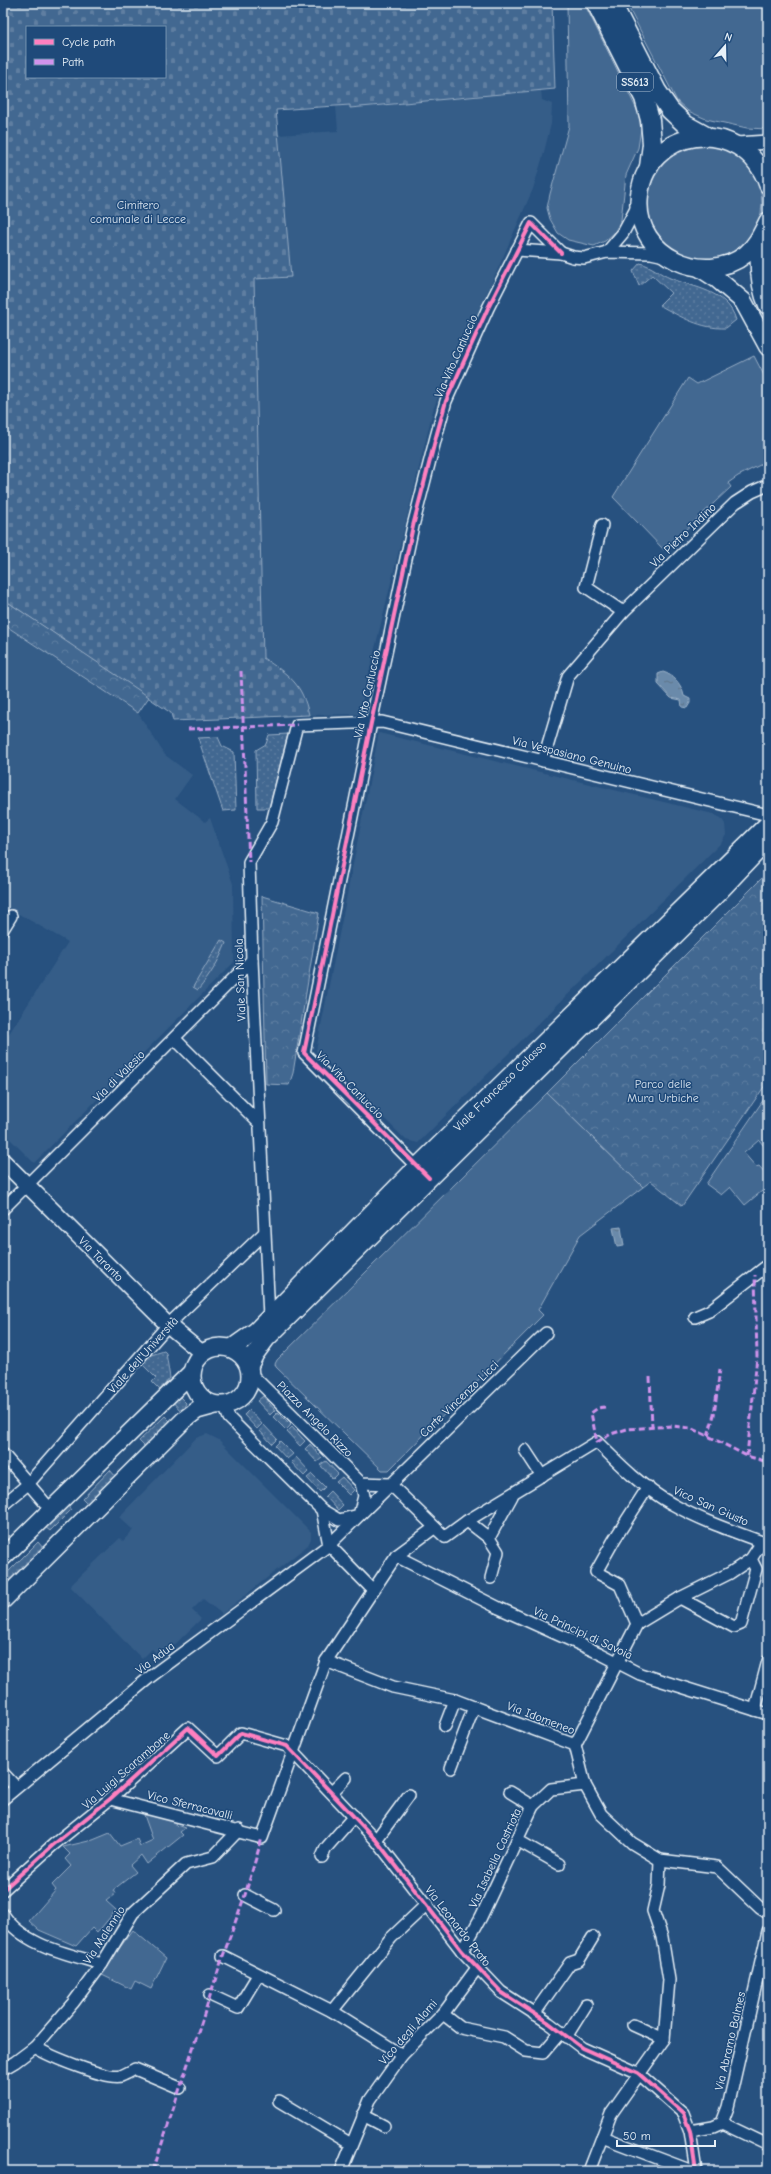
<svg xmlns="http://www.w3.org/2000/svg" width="771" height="2174" viewBox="0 0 771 2174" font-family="'Comic Neue',sans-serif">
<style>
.built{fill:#355d88}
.grass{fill:url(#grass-dots);stroke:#96acc4}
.cemetery{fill:url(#cemetery-stones);stroke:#96acc4;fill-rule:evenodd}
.park{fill:url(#park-crowns);stroke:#96acc4}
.garden{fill:#436891;stroke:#96acc4}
.water{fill:url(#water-ripples);stroke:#9db3c9}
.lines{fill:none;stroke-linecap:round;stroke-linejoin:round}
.minor-casing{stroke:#e8f1f8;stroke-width:14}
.tertiary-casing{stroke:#e8f1f8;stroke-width:16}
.secondary-casing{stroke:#e8f1f8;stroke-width:18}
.primary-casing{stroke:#e8f1f8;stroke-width:20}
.trunk-casing{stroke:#e8f1f8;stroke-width:21}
.minor{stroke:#1f4a7a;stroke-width:11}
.tertiary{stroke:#1f4a7a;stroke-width:13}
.secondary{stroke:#1f4a7a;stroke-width:15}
.primary{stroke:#1f4a7a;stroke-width:17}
.trunk{stroke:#1f4a7a;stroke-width:18}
.quiet{stroke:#d193ec;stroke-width:3;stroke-dasharray:6 3;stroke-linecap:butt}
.cycleway-casing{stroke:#1f4a7a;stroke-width:6}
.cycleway{stroke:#ff80c0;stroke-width:4}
.labels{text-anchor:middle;stroke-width:3;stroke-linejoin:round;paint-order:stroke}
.shield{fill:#1f4a7a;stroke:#acbfd2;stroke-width:1}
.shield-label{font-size:11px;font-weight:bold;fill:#e8f1f8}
.park-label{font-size:12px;fill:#d8e3ee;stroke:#1f4a7a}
.street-label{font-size:12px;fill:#e8f1f8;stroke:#1f4a7a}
</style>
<defs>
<pattern id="grass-dots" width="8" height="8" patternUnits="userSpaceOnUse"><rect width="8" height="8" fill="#436891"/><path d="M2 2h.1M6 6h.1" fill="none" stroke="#5e7ea1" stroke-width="1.8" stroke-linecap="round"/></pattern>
<pattern id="cemetery-stones" width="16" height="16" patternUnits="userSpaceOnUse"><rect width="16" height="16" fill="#436891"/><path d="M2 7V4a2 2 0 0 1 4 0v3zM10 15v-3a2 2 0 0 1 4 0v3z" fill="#5e7ea1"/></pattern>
<pattern id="park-crowns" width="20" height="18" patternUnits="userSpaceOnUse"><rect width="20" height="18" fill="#436891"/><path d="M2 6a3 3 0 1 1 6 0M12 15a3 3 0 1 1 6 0" fill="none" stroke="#5e7ea1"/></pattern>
<pattern id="water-ripples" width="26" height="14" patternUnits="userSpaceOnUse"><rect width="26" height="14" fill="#6b8aaa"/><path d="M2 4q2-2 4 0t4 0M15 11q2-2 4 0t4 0" fill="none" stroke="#5e7388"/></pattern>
</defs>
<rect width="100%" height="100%" fill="#27517f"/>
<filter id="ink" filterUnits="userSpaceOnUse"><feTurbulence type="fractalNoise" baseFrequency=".025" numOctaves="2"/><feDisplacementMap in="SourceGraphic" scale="8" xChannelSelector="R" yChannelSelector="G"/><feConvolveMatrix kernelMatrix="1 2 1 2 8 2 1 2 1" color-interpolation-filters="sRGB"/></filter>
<g filter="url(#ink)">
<g class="built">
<polygon points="541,90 542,100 552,104 551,124 543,156 533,189 496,273 440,392 433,410 359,714 309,715 305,697 277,666 263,658 254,278 291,277 278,135 338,131 336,106 350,105 350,108"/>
<polygon points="3,624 138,713 165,755 192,775 175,799 205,822 210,818 233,884 234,962 34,1163 3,1132 3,1043 68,942 3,905"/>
<polygon points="379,733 713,814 721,818 725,824 726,835 722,842 418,1143 406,1140 316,1051"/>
<polygon points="207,1434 219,1440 311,1532 311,1539 308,1545 222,1614 203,1599 192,1610 201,1619 161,1658 152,1649 142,1659 70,1586 120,1538 123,1541 133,1530 119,1517 196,1438"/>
</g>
<g class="grass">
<path d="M640,263C652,266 660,274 670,278C694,288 727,290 736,320L726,328C701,329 681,317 659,305L671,293L652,275L639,286L633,271Z"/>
<polygon points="288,734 269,808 257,808 256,750 266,744 269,735"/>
<polygon points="218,737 222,746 234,752 236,810 223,811 198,738"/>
<path d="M221,940L226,943C219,961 210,976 198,990L193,987Z"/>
<polygon points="164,1351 166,1353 170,1378 160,1390 152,1382 156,1378 141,1363 151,1355"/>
<polygon points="179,1396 186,1403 182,1412 170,1399"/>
<polygon points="263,1396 275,1410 270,1415 257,1401"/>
<polygon points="249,1410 262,1424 257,1429 244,1415"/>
<polygon points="278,1412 291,1425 286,1430 273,1417"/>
<polygon points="165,1416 171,1422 146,1448 139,1441"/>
<polygon points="264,1425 277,1439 272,1444 259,1430"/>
<polygon points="292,1427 305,1441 300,1446 287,1432"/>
<polygon points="280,1441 293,1454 287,1459 275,1446"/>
<polygon points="310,1444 322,1458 317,1462 305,1449"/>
<polygon points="296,1457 309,1471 304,1476 291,1462"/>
<polygon points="326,1461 338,1474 333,1479 320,1465"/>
<polygon points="110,1470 116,1477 88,1505 82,1499"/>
<polygon points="312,1474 325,1487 320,1492 307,1478"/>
<polygon points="342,1477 354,1490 349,1495 336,1482"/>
<polygon points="330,1491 343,1505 338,1510 325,1496"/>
<polygon points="66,1504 71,1510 50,1531 44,1526"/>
<polygon points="38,1542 44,1549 3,1590 3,1577"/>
</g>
<path class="cemetery" d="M3,3H552L555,89L350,108V105L276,110L291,277L254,279L263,658C289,675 302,683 309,715L173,721L171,713L3,599ZM27,27H165V77H27Z"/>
<g class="park">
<polygon points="3,599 149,697 138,713 3,624"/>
<polygon points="768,872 768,1081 682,1206 651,1181 643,1187 547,1093"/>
<polygon points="262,896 319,913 293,1073 289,1085 266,1084"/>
</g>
<g class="garden">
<polygon points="567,3 584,3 639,114 641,129 638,148 626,175 621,220 614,233 605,241 594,246 568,240 558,233 550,219 547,208 550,194 569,126"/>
<polygon points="626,3 768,3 768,129 747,128 706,119 688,111 677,101"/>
<circle cx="705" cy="203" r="57"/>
<polygon points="754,356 768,383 768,461 738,476 728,483 731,487 664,550 613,497 688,378 697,384"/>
<polygon points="547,1093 643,1187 580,1235 538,1310 543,1315 389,1470 382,1470 276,1367 275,1364 277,1360"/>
<polygon points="768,1093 768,1151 759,1140 744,1153 756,1167 759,1166 768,1176 768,1190 764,1193 762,1191 745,1205 730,1187 721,1195 706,1184"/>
<polygon points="144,1815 155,1815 177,1820 176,1825 185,1828 180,1832 183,1835 147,1864 141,1855 130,1865 136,1872 113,1890 115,1894 106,1901 116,1910 97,1933 92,1928 76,1946 39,1930 29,1921 56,1890 52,1885 71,1866 65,1859 70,1854 63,1847 93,1840 110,1833 120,1846 137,1839 140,1846 153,1840"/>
<polygon points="133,1930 166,1958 151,1989 135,1981 131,1989 100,1974"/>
</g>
<g class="water">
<path d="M663,672C674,675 682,685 684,696L690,699V703L687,708L682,707L681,700L671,698L658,684V674Z"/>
<polygon points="621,1227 624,1246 617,1247 613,1228"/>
</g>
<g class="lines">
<g class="minor-casing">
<g id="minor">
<polyline points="517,250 561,253 573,257 584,258 607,252 651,253 665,256"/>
<polyline points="607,252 623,233 639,203"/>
<polyline points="602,525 586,587 623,612"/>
<polyline points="543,761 568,676 623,612 735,503 752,492 768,485"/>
<polyline points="3,929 11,916"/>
<polyline points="175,1039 259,1123"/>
<polyline points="421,1171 304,1053 371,723 413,526 436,437 446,401 488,308 531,223 561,253"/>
<polyline points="3,1209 252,960"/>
<polyline points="269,1317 252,960 249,862 272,822 297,725 382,722 768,815"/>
<polyline points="695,1317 709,1311 768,1265"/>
<polyline points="251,1374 361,1483 390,1484"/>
<polyline points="224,1405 229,1418 322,1510 329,1545"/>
<polyline points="525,1450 542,1476"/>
<polyline points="3,1454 51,1510"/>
<path d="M390,1484L445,1537L467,1521L597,1442C619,1464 644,1489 672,1504C700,1520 732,1531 762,1542"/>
<polyline points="3,1505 28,1484 168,1325 264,1233"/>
<polyline points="322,1510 339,1520 359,1515 364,1496 361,1483"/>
<polyline points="467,1521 489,1538 512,1496"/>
<polyline points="489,1538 498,1552 491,1578"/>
<polyline points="329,1545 372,1589"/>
<polyline points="396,1556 499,1608 599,1653 640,1674 768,1714"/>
<polyline points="680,1598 734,1627 741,1624 756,1569 751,1559"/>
<polyline points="637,1624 620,1585 596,1572 614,1540 648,1487"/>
<polyline points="326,1661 393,1687 455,1700 575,1745"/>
<polyline points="755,1710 768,1661"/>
<polyline points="445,1726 455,1700"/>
<polyline points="575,1745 637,1624 680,1598 730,1573 751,1559 762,1542"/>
<polyline points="575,1745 585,1785 601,1814 632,1843 660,1860 717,1867 760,1908 768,1913"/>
<polyline points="451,1768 474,1707"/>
<polyline points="3,1773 16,1787"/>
<polyline points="332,1792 346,1778"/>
<polyline points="510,1792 533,1806"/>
<polyline points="3,1799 150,1677 329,1545 546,1333"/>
<polyline points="110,1799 262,1838 326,1661 396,1556 434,1528"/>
<polyline points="376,1840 409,1795"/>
<polyline points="517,1840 559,1864"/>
<polyline points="322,1857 326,1848 354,1816"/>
<polyline points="3,1890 53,1845 110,1799 188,1728 218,1756 241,1733 287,1746 376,1840 462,1951 501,1992 549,2023 582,2048 638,2073 683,2113 690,2131 696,2171"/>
<polyline points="245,1895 274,1910"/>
<path d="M3,1914C23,1946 69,1954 102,1964"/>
<polyline points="462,1951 481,1917 533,1806 551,1789 585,1785"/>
<polyline points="223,1956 332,2011 402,2055"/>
<polyline points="210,1995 238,2008 258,1975"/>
<polyline points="332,2011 391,1938 427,1904"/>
<polyline points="443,2014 461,2028 504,2037 526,2051 543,2053 560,2033"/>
<polyline points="534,2014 570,1963 579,1960 593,1937"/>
<polyline points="633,2025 664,2039"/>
<polyline points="566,2037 586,2005"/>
<path d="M35,2047C49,2056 107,2080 121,2076C126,2074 131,2071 135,2069L180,2088"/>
<polyline points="3,2069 15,2062 35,2047 73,2003 102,1964 133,1913 186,1864 213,1857 239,1830"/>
<polyline points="279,2101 351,2144"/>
<polyline points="363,2115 384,2126"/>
<polyline points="722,2123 768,2145"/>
<polyline points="690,2131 713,2127 722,2123 728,2107 768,1931"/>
<polyline points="602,2137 692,2171"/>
<polyline points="341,2171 370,2100 402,2055 443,2014 477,1968"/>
<polyline points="589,2171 611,2114 664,2039 669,1980 662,1937 653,1911 659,1885 660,1860"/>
</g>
</g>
<g class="tertiary-casing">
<polyline id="tertiary" points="737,144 768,142"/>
</g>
<g class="secondary-casing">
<polyline id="secondary" points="3,1161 168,1325 202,1353"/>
</g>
<g class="primary-casing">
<g id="primary">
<path d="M768,185C743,112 642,126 639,201C636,256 705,287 746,254C757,245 762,233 768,221"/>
<path d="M760,239C758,261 758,285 768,306"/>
<polyline points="700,268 717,279 743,301 768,347"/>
<circle cx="221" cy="1376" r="29"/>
<polyline points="232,1348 256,1331 417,1167 768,824"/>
<polyline points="249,1366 255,1354 266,1339 718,893 768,840"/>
<polyline points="3,1557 192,1372"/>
<polyline points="3,1600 185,1419 197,1410 215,1405"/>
</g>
</g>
<g class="trunk-casing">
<g id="trunk">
<polyline points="596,3 644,98 650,120 652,144 649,167"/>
<polyline points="612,3 657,91 670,110 686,125 706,136"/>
</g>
</g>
<use href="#minor" class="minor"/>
<use href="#tertiary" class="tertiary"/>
<use href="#secondary" class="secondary"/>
<use href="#primary" class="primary"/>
<use href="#trunk" class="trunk"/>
<g class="quiet">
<polyline points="241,671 249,862"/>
<polyline points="188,729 297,725"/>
<polyline points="650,1377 652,1427"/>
<polyline points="605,1407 598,1408 591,1413 597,1442 611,1434 627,1429 673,1426 690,1428 708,1436 747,1456 768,1462"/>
<polyline points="708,1436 714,1415 720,1369"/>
<polyline points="747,1456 757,1357 755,1275"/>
<polyline points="153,2171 223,1956 245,1895 262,1838"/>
</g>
<g class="cycleway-casing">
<g id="cycleway">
<polyline points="429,1178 304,1053 371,723 413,526 436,437 446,401 488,308 531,223 561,253"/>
<polyline points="3,1890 53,1845 110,1799 188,1728 218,1756 241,1733 287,1746 376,1840 462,1951 501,1992 549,2023 582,2048 638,2073 683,2113 690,2131 696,2171"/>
</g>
</g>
<use href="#cycleway" class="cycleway"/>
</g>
</g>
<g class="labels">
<rect class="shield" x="617" y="73" width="36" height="18" rx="3"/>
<g class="shield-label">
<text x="635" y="86">SS613</text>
</g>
<g class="park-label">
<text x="138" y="209">Cimitero<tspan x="138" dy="14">comunale di Lecce</tspan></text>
<text x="663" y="1088">Parco delle<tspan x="663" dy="14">Mura Urbiche</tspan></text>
</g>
<g class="street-label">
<text transform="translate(456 356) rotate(-66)" y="4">Via Vito Carluccio</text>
<text transform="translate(683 535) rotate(-44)" y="4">Via Pietro Indino</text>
<text transform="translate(367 694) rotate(-78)" y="4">Via Vito Carluccio</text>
<text transform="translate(572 755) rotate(14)" y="4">Via Vespasiano Genuino</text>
<text transform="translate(240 980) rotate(-92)" y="4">Viale San Nicola</text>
<text transform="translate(119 1076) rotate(-45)" y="4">Via di Valesio</text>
<text transform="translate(350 1085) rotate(45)" y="4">Via Vito Carluccio</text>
<text transform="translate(500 1086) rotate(-44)" y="4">Viale Francesco Calasso</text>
<text transform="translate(101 1259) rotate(45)" y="4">Via Taranto</text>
<text transform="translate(143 1355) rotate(-48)" y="4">Viale dell'Università</text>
<text transform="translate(459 1399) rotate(-44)" y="4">Corte Vincenzo Licci</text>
<text transform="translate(315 1419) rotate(45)" y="4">Piazza Angelo Rizzo</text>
<text transform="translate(711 1506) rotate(24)" y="4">Vico San Giusto</text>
<text transform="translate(583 1633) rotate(25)" y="4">Via Principi di Savoia</text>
<text transform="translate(155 1658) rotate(-37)" y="4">Via Adua</text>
<text transform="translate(541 1718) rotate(21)" y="4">Via Idomeneo</text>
<text transform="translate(126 1770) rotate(-41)" y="4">Via Luigi Scarambone</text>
<text transform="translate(190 1805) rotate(14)" y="4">Vico Sferracavalli</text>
<text transform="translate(495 1858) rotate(-65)" y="4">Via Isabella Castriota</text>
<text transform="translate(458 1926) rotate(52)" y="4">Via Leonardo Prato</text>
<text transform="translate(104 1935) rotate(-57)" y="4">Via Malennio</text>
<text transform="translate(408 2032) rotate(-49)" y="4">Vico degli Alami</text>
<text transform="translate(730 2041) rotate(-77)" y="4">Via Abramo Balmes</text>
</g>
</g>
<rect width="771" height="2174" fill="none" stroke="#1f4a7a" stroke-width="16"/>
<rect x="8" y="8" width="755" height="2158" fill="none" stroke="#e8f1f8" stroke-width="1.5" filter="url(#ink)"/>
<rect x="26" y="26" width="140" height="52" fill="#1f4a7a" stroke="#6f8dac"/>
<rect x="34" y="39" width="20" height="6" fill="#ff80c0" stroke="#6f8dac"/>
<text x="62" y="46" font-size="12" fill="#e8f1f8">Cycle path</text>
<rect x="34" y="59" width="20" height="6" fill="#d193ec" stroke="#6f8dac"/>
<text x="62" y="66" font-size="12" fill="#e8f1f8">Path</text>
<g transform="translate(725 46) rotate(20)" stroke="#1f4a7a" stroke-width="3" paint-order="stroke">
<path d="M0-3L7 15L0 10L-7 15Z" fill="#e8f1f8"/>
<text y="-6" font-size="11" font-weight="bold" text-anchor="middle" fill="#e8f1f8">N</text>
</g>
<path d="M617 2140v6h98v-6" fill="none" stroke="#e8f1f8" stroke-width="2"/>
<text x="623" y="2140" font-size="12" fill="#e8f1f8" stroke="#1f4a7a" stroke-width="3" paint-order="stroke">50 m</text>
</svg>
